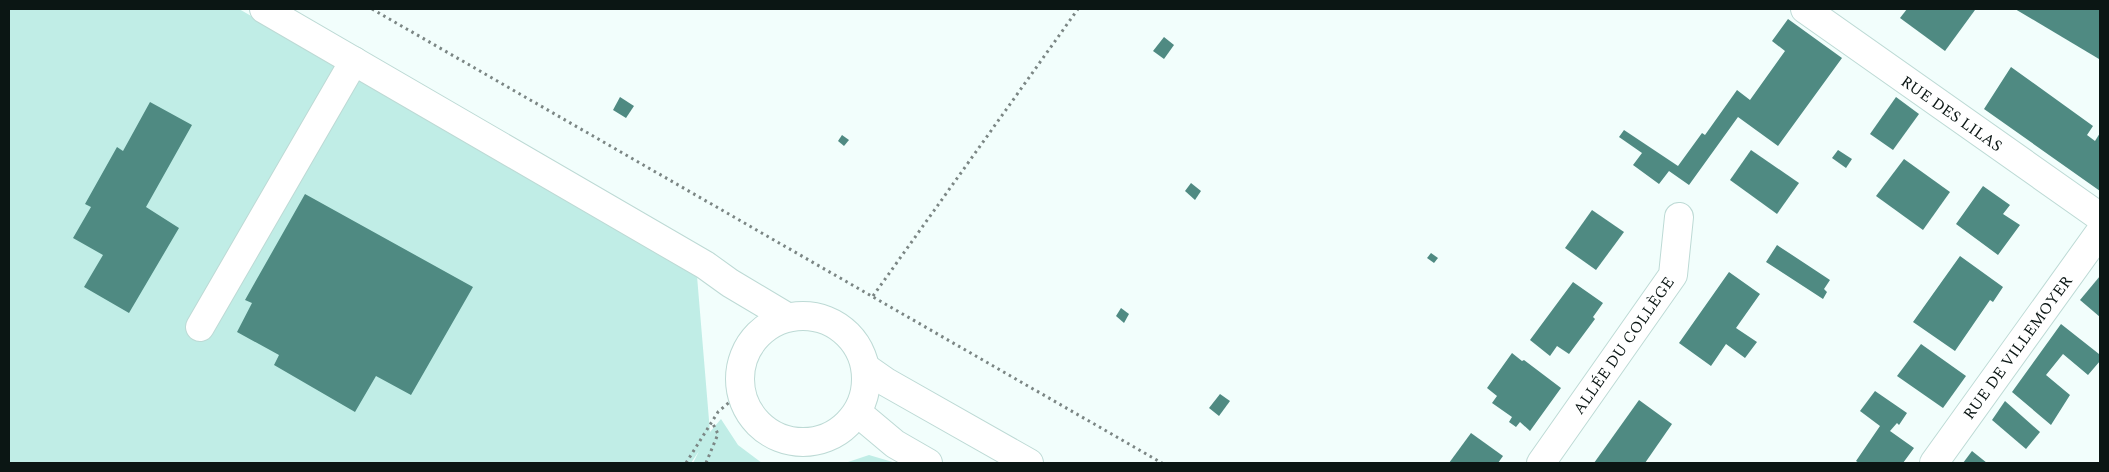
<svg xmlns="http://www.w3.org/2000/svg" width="2109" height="472" viewBox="0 0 2109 472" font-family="Spectral,serif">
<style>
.green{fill:#c0ede6}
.building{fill:#4f8a82}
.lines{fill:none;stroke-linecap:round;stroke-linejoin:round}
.minor-casing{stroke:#bddad5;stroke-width:30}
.path{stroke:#7b8684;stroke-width:3;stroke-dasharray:2.5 4;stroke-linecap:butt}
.minor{stroke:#fff;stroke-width:28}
.labels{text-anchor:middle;stroke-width:4.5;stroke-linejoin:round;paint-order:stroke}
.street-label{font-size:16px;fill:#0b1614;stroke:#fff}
</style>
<rect width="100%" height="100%" fill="#f2fefc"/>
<g class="green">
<polygon points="9,9 239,9 540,181 697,276 710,432 721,419 738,445 762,463 693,463 699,451 691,463 9,463"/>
<polygon points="869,455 896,463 845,463"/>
</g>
<g class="building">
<polygon points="1907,9 1973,9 1975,10 1945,51 1900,18"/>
<polygon points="2015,9 2100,9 2100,57 2099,59"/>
<polygon points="1788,19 1842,58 1778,146 1738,117 1689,185 1669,171 1659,184 1633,165 1642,153 1619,137 1624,130 1678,166 1702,133 1705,135 1737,90 1750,100 1785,51 1772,41"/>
<polygon points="1164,37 1174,45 1164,59 1153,51"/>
<polygon points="2011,67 2093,126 2087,135 2095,141 2100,133 2100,191 1984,109"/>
<polygon points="620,97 634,106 626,118 613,110"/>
<polygon points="1896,97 1919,114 1893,150 1870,134"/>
<polygon points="150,102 192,125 146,207 179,228 129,313 84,287 103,255 73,238 91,207 85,204 117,147 123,151"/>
<polygon points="842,135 849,140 844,146 838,141"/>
<polygon points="1751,150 1799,183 1777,214 1730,180"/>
<polygon points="1838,150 1852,159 1846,168 1832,158"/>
<polygon points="1904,159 1950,192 1923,230 1876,196"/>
<polygon points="1191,183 1201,191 1195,200 1185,191"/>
<polygon points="1983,186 2010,205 2003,214 2020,225 1998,255 1956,224"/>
<polygon points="305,194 473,287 411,395 376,376 355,412 274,365 279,355 237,332 252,303 245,300"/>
<polygon points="1592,210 1624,232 1596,270 1565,248"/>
<polygon points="1777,245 1830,280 1824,289 1827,292 1823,299 1766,262"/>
<polygon points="1431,253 1438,258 1434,263 1427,258"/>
<polygon points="1960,256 2003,287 1993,302 1990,300 1955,351 1913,322"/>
<polygon points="1729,272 1760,294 1736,328 1757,342 1745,358 1726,344 1711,366 1679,343"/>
<polygon points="2100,276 2100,317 2080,300"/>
<polygon points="1573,282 1603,303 1593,317 1595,319 1569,354 1557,346 1550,356 1530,340"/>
<polygon points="1121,308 1129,314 1124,323 1116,316"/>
<polygon points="2061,324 2099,354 2100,361 2088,375 2063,354 2046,375 2070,395 2051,425 2012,392"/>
<polygon points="1921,344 1966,376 1943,408 1897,376"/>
<polygon points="1512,353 1522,361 1524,360 1561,388 1530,431 1520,422 1516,427 1509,422 1512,417 1492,403 1497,396 1487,388"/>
<polygon points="1875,391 1907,413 1899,425 1897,423 1890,431 1914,448 1903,463 1859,463 1856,461 1880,426 1860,411"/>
<polygon points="1220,394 1230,401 1219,416 1209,408"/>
<polygon points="1639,400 1672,424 1645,463 1594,463"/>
<polygon points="2005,401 2040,432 2026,449 1992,420"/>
<polygon points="1471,433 1503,456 1498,463 1449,463"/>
<polygon points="1972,451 1987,463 1963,463"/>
</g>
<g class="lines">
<g class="minor-casing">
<g id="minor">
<polyline points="264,9 705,265 730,283 787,317"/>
<polyline points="1805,9 2100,217"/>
<circle cx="803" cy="379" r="63"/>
<polyline points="200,327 354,61"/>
<polyline points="866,368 886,382 1029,463"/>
<polyline points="858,413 895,444 928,463"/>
<polyline points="1541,463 1673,275 1679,217"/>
<polyline points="1934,463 2100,232"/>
</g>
</g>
<g class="path">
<polyline points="372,9 1162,463"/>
<polyline points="873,296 1078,9"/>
<polyline points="686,463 718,412 740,393"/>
<polyline points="706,463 718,434 712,422"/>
</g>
<use href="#minor" class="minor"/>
</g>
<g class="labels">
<g class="street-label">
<text transform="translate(1952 113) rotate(35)" y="6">RUE DES LILAS</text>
<text transform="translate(1623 345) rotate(-55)" y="6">ALLÉE DU COLLÈGE</text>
<text transform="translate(2017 347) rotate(-54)" y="6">RUE DE VILLEMOYER</text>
</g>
</g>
<rect width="2109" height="472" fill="none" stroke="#0b1614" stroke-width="20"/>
</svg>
